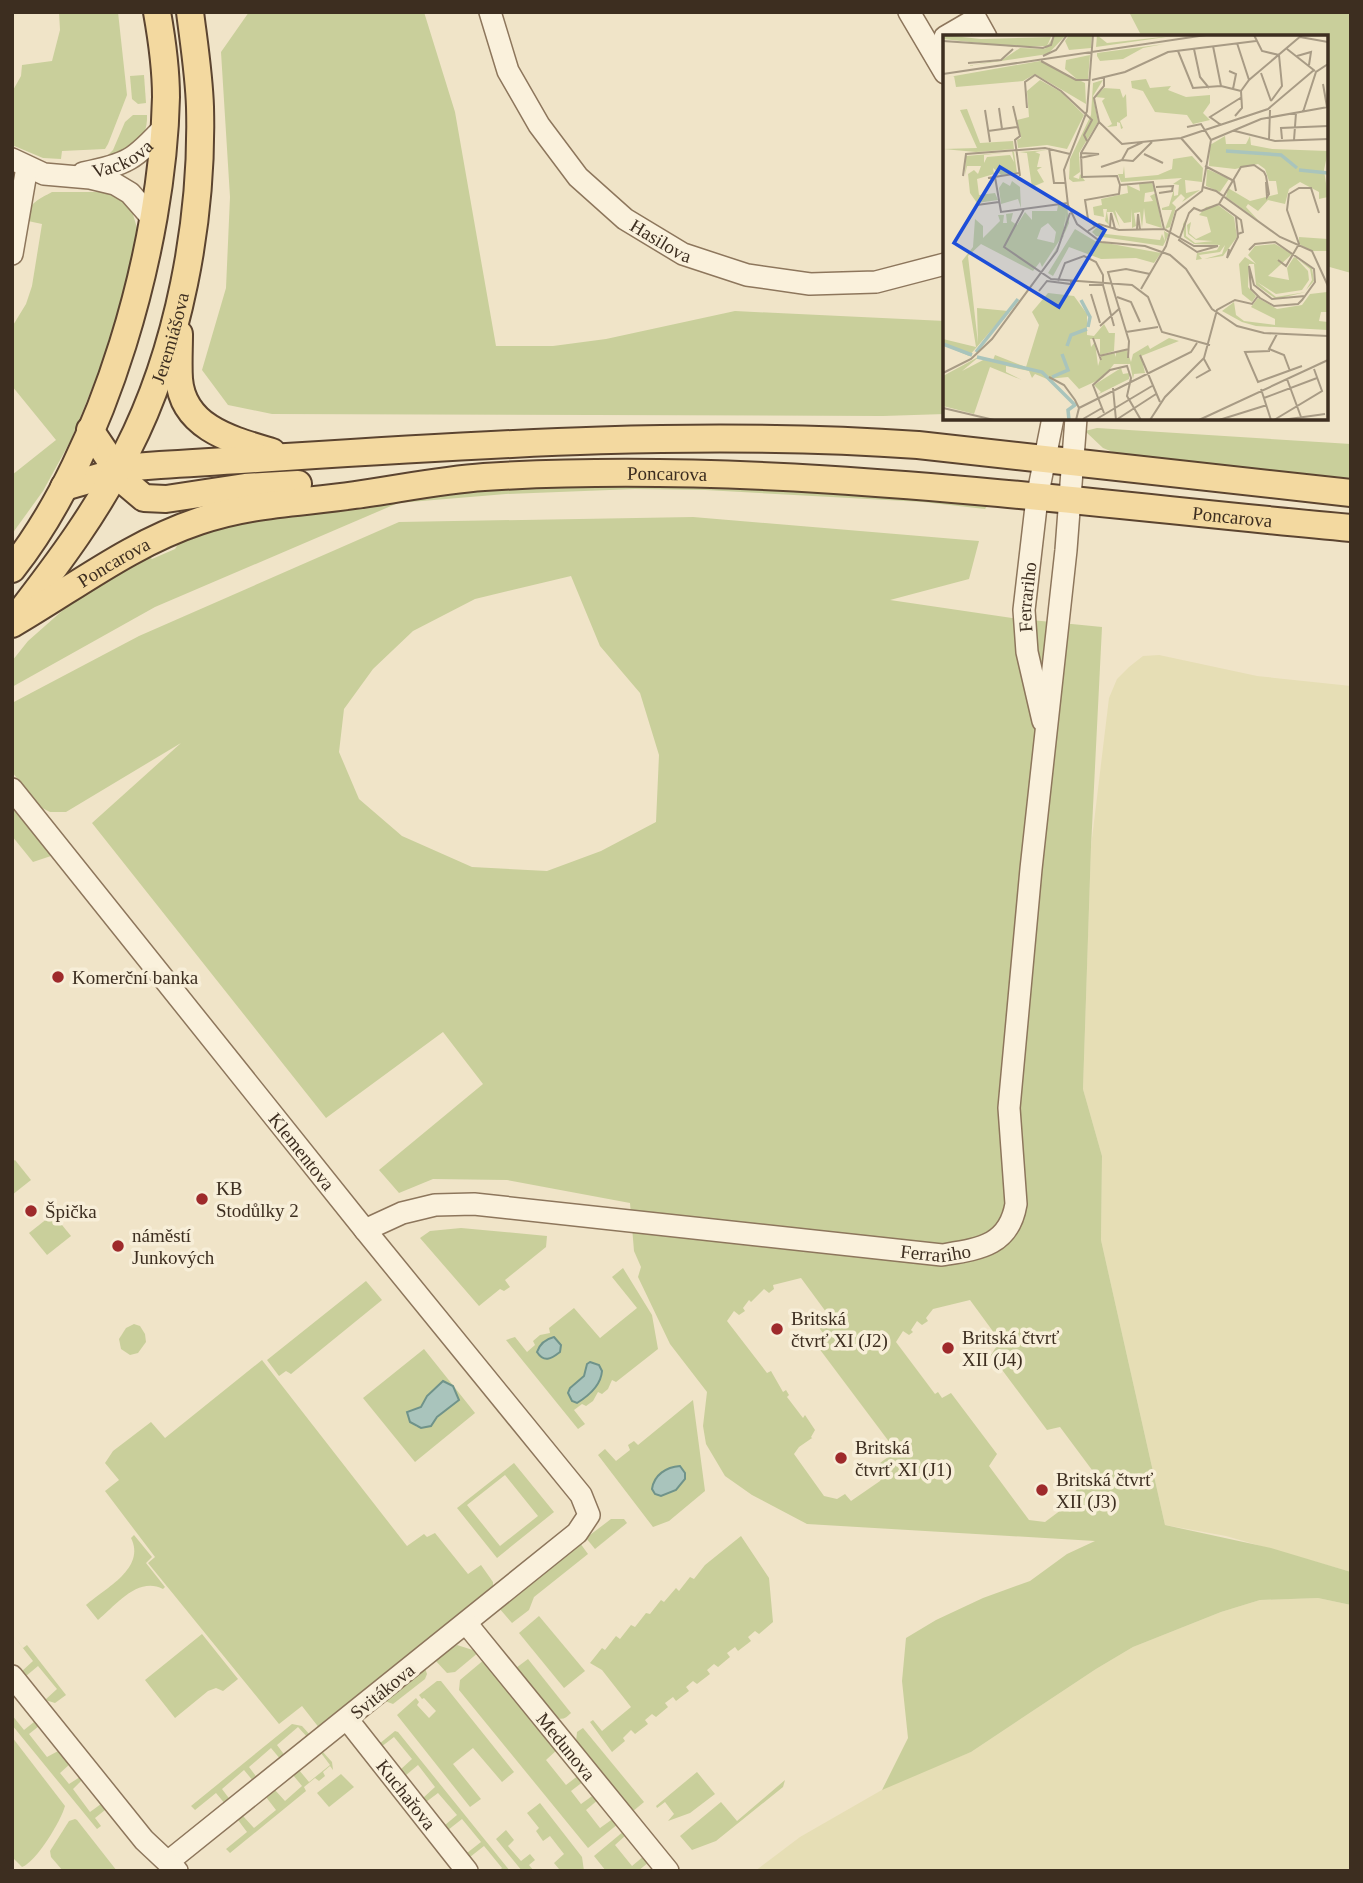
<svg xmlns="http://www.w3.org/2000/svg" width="1363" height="1883" viewBox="0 0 1363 1883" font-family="'Times New Roman',serif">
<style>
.farmland{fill:#e6deb5}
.green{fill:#c9cf9b;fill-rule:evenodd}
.water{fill:#a9c4bc;stroke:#6f938a;stroke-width:2}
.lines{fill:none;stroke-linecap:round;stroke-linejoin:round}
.minor-casing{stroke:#8d765c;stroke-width:24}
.major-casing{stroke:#5b4430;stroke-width:30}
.minor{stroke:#faf1dc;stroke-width:21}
.major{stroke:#f3d9a0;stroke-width:26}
.poi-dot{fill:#9e2a2b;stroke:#f7eed8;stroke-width:2.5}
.labels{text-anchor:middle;stroke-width:7;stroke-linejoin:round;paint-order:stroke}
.street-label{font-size:19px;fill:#3d2e20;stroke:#f7eed8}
.poi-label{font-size:19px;fill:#3d2e20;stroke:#f7eed8;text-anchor:start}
.inset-river{fill:none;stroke:#a9c4bc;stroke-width:3.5}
.inset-road{fill:none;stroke:#a89b85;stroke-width:2}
.view{fill:#1d4ed8;fill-opacity:0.15;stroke:#1d4ed8;stroke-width:3.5}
.inset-edge{fill:none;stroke:#3d2e20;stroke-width:3.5}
</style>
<rect width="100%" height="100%" fill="#f0e4c8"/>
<g class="farmland">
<polygon points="1159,655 1257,676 1351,686 1351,1572 1226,1536 1165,1525 1101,1240 1102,1156 1083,1089 1091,847 1109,698 1117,679 1129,667 1143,656"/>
<polygon points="1318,1598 1351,1605 1351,1871 755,1871 800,1837 894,1783 971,1752 1096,1669 1133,1647 1221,1612 1260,1600"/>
</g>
<g class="green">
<polygon points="59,12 118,12 127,95 108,144 105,149 62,151 61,159 43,158 12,145 12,92 21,76 22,65 52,61 60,30"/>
<polygon points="249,12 424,12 455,112 496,346 553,346 606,339 735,311 945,321 945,414 883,416 272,414 228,405 202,370 226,288 230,197 221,52"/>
<polygon points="1129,12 1351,12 1351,273 1326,266 1326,37 1142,37"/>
<polygon points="144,75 146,103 138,104 132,99 130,76"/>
<path d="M133,115H147C148,144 128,151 104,159L113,150L125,122Z"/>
<path d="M52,192H104L117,197L131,208L138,231L113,336L71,440L43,491L12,534V475L56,440L12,386V327L26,304L32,286L42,224L28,221C26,204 39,199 52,192Z"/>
<polygon points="1097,428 1351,444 1351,478 1120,455 1103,448 1085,431"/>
<polygon points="633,484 856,492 990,503 985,509 923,502 705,490 635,489 506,494 398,503 155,607 12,687 12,661 28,641 80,595 146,554 152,559 175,549 184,535 252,515 421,494"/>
<path d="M693,517L979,541L969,579L890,600L1012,618L1102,627L1091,847L1083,1089L1102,1156L1101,1240L1165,1525L1271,1548L1351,1572V1605L1318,1598L1260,1600L1221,1612L1133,1647L1096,1669L971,1752L882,1790L908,1738L902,1681L906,1638L936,1620L983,1598L1030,1581L1067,1554L1095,1541L807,1524L752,1495L725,1476L706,1444L703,1426L707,1392L670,1344L638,1277L641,1267L634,1251L630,1203L507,1180L433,1179L399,1193L379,1170L483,1084L443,1032L326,1118L92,823L181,743L66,812H50L40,807L12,772V703L139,636L399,522ZM571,576L600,646L640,693L659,755L656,822L601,851L547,871L472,867L402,836L359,799L339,752L344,709L373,669L413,631L475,599ZM801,1278L829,1316L817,1325L823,1333L814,1346L818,1347L896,1451L880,1463L886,1471L880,1481L851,1501L845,1494L837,1499L824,1496L794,1454L799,1447L812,1438L814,1440L811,1437L815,1430L805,1415L803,1418L787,1397L789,1395L786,1390L783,1392L771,1371L767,1373L727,1321L734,1311L739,1315L745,1311L743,1308L749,1300L751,1302L764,1289L769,1293L774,1289L773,1285ZM970,1300L1000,1341L991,1355L1047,1430L1060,1427L1092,1470L1061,1510L1045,1522L1029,1520L989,1466L997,1454L951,1393L942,1398L938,1392L935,1394L896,1342L903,1331L909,1335L913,1332L911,1330L917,1321L922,1325L928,1321L926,1318L933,1309Z"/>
<polygon points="12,804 54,855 33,862 12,836"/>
<polygon points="15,1160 31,1180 12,1195 12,1162"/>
<polygon points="53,1214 71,1236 47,1255 29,1233"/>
<polygon points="461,1228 547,1236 546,1247 505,1280 510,1287 504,1291 500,1289 479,1306 420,1238 430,1231"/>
<polygon points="623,1268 652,1315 658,1349 616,1382 612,1380 608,1389 602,1394 598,1392 593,1401 586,1406 582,1404 574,1410 585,1424 578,1429 506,1340 515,1337 527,1352 535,1345 533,1341 540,1335 550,1333 549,1328 574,1308 600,1338 637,1308 612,1277"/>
<polygon points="366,1281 382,1300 291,1374 286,1371 279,1376 267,1360"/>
<polygon points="134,1324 140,1326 145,1334 146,1342 138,1353 130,1355 121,1349 119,1339 126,1328"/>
<path d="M424,1349L475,1413L415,1462L363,1398ZM447,1382L457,1393L431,1426L417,1427L410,1422L411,1410L422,1407L432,1391Z"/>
<polygon points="262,1360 407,1546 424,1534 427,1537 435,1533 468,1574 481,1565 493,1582 493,1588 320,1729 302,1706 279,1724 148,1563 155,1557 105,1491 119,1480 105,1463 113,1451 151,1422 165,1438"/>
<polygon points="693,1400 705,1491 669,1521 653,1527 598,1455 605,1449 616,1461 630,1450 628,1445 634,1441 638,1445"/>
<path d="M514,1463L554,1512L497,1558L457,1508ZM505,1475L538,1516L500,1546L467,1505Z"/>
<polygon points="611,1519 624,1519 627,1523 595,1549 586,1538"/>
<path d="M134,1535L152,1557L146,1563L165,1587L163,1589C138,1576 116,1605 98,1620L86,1605C106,1588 146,1568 131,1538Z"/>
<polygon points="741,1536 769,1578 773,1622 759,1634 755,1631 748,1637 751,1641 738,1651 735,1647 727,1653 730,1657 718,1667 714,1664 707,1670 710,1674 697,1684 693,1681 686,1687 689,1691 676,1701 673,1697 665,1703 668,1707 656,1717 652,1714 645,1720 648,1724 635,1734 631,1730 623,1738 625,1741 612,1752 590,1722 593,1720 602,1731 631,1707 602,1670 590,1663 602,1648 605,1650 616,1636 620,1639 631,1625 635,1627 646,1613 650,1614 661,1600 664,1602 676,1588 679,1591 690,1577 694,1579 705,1565"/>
<polygon points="580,1543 588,1554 534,1597 529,1610 512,1623 499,1608"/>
<polygon points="539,1616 585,1671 564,1688 519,1633"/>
<polygon points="12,1634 23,1648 27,1645 66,1695 55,1703 45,1700 57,1689 38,1666 26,1676 21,1672 33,1661"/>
<polygon points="202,1634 238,1679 223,1691 216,1688 208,1691 175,1718 145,1680"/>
<polygon points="457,1645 479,1652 455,1672 447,1673 435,1660"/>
<polygon points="485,1659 558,1749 546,1760 566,1785 579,1775 584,1781 571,1791 581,1804 595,1794 599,1799 586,1810 600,1828 614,1818 618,1824 588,1848 459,1690 460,1680"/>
<path d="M528,1659L571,1713C566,1718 562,1721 555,1717L516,1668Z"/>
<polygon points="425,1668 427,1674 425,1679 393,1704 385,1701"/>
<polygon points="437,1681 441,1681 514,1772 502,1782 473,1748 453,1764 481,1799 470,1807 397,1715 416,1698 419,1702 417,1705 429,1718 436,1711 424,1698 422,1699 419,1695"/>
<polygon points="12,1715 24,1730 34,1722 38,1723 39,1726 29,1734 47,1757 60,1750 70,1764 60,1773 69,1784 80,1777 83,1779 73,1789 90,1812 101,1804 105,1807 105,1810 95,1818 101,1826 97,1829 12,1725"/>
<polygon points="292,1724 302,1726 311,1736 308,1738 298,1727 277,1745 286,1757 281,1760 271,1748 249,1767 258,1779 254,1782 244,1770 222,1789 231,1801 226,1805 216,1793 195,1810 191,1806"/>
<polygon points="583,1728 644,1802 632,1812 576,1742 577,1732"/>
<polygon points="395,1731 398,1732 510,1871 499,1871 502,1868 484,1846 470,1857 467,1853 481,1842 462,1819 448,1830 445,1825 457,1815 438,1793 426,1802 423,1798 435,1787 418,1765 405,1776 400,1770 412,1759 394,1737 381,1747 379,1744"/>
<path d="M12,1737L65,1806C61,1821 36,1862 22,1867L12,1857Z"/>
<polygon points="322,1751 332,1762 333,1770 330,1766 323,1772 325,1776 319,1781 315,1778 304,1787 306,1791 230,1853 226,1849 247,1832 238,1820 243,1816 254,1828 276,1810 266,1797 275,1790 285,1801 302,1786 293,1775 299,1770 309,1782 330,1765 321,1753"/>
<polygon points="697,1772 715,1794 690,1813 668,1821 674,1814 665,1802 657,1808 656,1806"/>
<polygon points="341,1774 354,1787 329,1807 317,1793"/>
<polygon points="785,1780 783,1787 716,1841 692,1850 680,1836 721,1802 737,1821"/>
<polygon points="540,1803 582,1857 584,1871 558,1871 559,1869 554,1863 564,1854 550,1836 543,1841 536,1831 539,1828 527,1813"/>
<polygon points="75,1819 77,1820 117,1871 63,1871 51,1857 50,1851 69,1821"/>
<polygon points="506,1830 514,1840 508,1846 521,1861 530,1854 535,1860 529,1865 534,1871 522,1871 496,1839"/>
<polygon points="624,1831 626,1835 615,1845 632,1866 644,1856 649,1862 638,1871 606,1871 594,1856"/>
</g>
<g class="water">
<path d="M554,1337L561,1345L560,1352C551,1359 544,1363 537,1352C540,1343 546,1339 554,1337Z"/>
<path d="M590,1362L599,1365L602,1371C601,1385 590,1395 577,1403L572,1401L568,1393L570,1388L584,1376L587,1364Z"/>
<polygon points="443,1381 453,1386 459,1400 437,1417 431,1426 421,1428 410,1422 407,1412 421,1407 427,1396"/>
<path d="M680,1466L685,1473V1479L676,1490L661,1496L655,1494L652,1489C654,1475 666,1467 680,1466Z"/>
</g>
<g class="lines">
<g class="minor-casing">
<g id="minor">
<path id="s1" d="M490,12L508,71L539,125L578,177L625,219L683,254L747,275L810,284L876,282L945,264"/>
<polyline points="909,12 945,73"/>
<polyline points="945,37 976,19 986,37"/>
<polyline points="12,159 44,174 90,178 115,184 130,193 152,218"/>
<path id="s2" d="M83,173C128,164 134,160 165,126"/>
<polyline points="12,254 27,167"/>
<path id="s3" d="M1043,721L1027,652L1024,610L1037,498L1053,418"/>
<path id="s4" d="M12,789L365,1230L581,1495L589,1515L577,1533L169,1861"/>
<path id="s5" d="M365,1230L402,1213L435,1205L474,1204L942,1255C979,1249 1009,1246 1016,1204L1009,1108L1031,869L1066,550L1076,418"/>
<path id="s6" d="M466,1623L668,1871"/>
<polyline points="12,1676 144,1840 177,1871"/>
<path id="s7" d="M347,1719L467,1871"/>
</g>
</g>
<g class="major-casing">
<g id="major">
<path d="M179,334C179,349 178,364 179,379C183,428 232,440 272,452"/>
<polyline points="90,430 125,482 144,498 166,499 245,487 298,484"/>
<path d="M64,487L134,467L160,465C412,450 666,427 918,445L1351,493"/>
<path d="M12,569C105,451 163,245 166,97C166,68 162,40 157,12"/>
<path id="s8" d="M19,614C59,562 98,510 127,451C179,350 203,220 200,107C199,75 194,44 190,12"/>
<path id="s9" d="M12,624C74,588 130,544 199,521C251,503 301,503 355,495C398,489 441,480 484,477C770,459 1066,502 1351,528"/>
</g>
</g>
<use href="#minor" class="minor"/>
<use href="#major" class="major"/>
</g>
<g class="poi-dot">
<circle cx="58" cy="977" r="7"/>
<circle cx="202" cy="1199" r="7"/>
<circle cx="31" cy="1211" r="7"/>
<circle cx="118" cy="1246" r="7"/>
<circle cx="777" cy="1329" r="7"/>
<circle cx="948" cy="1348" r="7"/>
<circle cx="841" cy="1458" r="7"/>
<circle cx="1042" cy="1490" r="7"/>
</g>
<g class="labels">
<g class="street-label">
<text dy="7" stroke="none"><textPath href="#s2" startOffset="42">Vackova</textPath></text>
<text dy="7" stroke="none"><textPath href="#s1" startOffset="294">Hasilova</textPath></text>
<text dy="7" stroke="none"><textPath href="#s8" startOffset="317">Jeremiášova</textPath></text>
<text dy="7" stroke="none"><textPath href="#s9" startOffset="686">Poncarova</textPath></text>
<text dy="7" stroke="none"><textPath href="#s9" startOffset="1253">Poncarova</textPath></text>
<text dy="7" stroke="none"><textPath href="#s9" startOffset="119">Poncarova</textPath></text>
<text dy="7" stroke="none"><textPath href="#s3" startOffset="126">Ferrariho</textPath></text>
<text dy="7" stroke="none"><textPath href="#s4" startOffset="464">Klementova</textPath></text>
<text dy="7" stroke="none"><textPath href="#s5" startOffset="578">Ferrariho</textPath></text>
<text transform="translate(382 1691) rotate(-39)" y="7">Svitákova</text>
<text dy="7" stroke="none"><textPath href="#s6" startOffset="159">Medunova</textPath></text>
<text dy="7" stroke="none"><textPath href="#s7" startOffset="96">Kuchařova</textPath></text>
</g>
<g class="poi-label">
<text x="72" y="984">Komerční banka</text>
<text x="216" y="1195">KB<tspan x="216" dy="22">Stodůlky 2</tspan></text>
<text x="45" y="1218">Špička</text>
<text x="132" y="1242">náměstí<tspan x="132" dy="22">Junkových</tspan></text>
<text x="791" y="1325">Britská<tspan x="791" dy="22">čtvrť XI (J2)</tspan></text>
<text x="962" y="1344">Britská čtvrť<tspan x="962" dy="22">XII (J4)</tspan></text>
<text x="855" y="1454">Britská<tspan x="855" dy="22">čtvrť XI (J1)</tspan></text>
<text x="1056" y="1486">Britská čtvrť<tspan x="1056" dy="22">XII (J3)</tspan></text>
</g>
</g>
<g transform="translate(943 35)">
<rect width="385" height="385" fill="#f0e4c8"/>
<path d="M0,0L38,4L108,2L104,11L72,12L0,4ZM112,0H123L105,19L24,31L59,25L77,13L102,14ZM126,0H149L148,13L126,15L122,6ZM154,0L164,8L237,0L153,12ZM221,9L200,13L180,24L157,26L154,21V18ZM147,20L145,44L135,45L122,34L123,25ZM97,26L142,48L143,69L92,39L80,46L13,52L11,41L0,43ZM203,44L207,53L228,51L225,55L243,62L267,60V68L260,78L267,85L250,89L244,80L212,77L200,56L189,53L188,46ZM97,45L118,57L141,80L124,114L104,110L75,113L74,105L78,103L74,85L86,82L84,56ZM160,45L150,61L155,87L136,118L137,137L130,142L136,144L137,139L142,146L130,147L126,144L127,124L148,80L150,48ZM161,53L177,54L180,63L183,59L184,81L177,86L180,93L178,94L177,88L174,87V91L164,92L169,89L159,66L162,63L152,62ZM24,74L37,108L70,106L71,114L33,117L0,114L34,113L17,75ZM282,101L283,109H303L307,101L308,110L329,114L385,116L381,135L385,162L376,164V157L357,147L346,154L342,169L325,165L315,176L305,169L303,172L315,185L283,162L285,153L307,166L335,159L333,146H326L322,134L315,129L292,134L266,131L267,110ZM104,115L92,117L97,119L94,132H99L94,135L101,147L89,152L84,118L76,117ZM69,116L71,117L74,138L58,140L50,133L51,139L34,144L36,160L52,158L55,165L34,168L27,158L25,139L31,135L35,139L38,131H24L22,140L23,121L68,117L41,120V128L44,122L67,120L71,127ZM249,121L260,133L259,147L242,145L243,158L257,155L239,167L242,163L238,159L229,168L233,172L227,192L222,194L229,175H219V173L226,171L231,154V161L235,160L236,150L230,149L239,143L178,147L175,139H180L181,131L182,143L215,140L229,134L230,124ZM264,134L286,144L277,157L263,151ZM55,145L56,153L60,147L67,151L69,146L77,152L78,173L75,164L58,169ZM208,147L213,156L202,158L201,167L210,166L207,161L213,158L219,193L203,188L201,173L199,193L197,177L191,178L193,191L189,193V174L188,187L181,188L172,175L177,193L170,177H164L166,190L162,186L164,174H160L161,182L151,180L150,172L159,170L158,164L185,158L184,150L197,156L196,149H191ZM115,170H124L126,188L120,202L114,214L101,234L121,201L123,178L120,200L99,232L97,227L90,236L38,209L25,221L35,308L34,273L65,276L26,321L0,310V304L33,312L19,226L30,212L32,184L40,191V203L57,186L55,180H61L60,188H64L63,179L70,178L68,186L74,190L82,177L89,185V176H114ZM105,188L113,197L111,208L94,204L98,193ZM275,170L291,182L294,202L280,221L261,224L279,219L282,210L277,217L256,220L259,224L253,225L254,218L274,215L277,210L251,209L241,202L240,189L243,184V201L252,208L270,206L253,205L245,199L244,190L248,187L246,198L253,204L268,197L264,182L256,180L263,172ZM155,191L163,199L217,205L219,199L222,206L221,196L226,199L220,211L153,201L149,197ZM132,194L152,206L218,218L211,228L193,223L158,224L126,212L110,241L105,238ZM356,202L385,204V216H369L356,209ZM332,209L349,219L325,241L346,245L344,233L351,222L369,233L371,246L363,255L369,245L367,234L352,222L365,236L366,245L359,255L333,259L314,247L333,262L363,257L333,264L313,250L311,229H306L305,252L313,261L309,267L299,259L296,229L302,222L313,229L305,220L312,211ZM384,257L385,277H378L376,286L385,287V295L313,291L299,287L279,276L291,267L293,280L301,286L332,290V284L308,272L315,263L334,274L359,270L367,259ZM105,258L131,261L144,279V300L151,301L161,289L166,298H172L171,316L157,320V304H147L148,312L152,307L155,331L158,321L171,317L173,322V317L184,315L188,327L190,319L205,310L207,314L226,303L236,306L198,321L202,338L191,339L190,344L187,329H171L160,343L136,354L125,342L104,344L92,339L89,343L86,336L63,331V337L79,345L47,332L31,379L0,371V341L37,321L19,336L42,324L50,325L52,320L83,332L96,290L89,277ZM178,333L180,339L186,338V344L154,360L158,357L151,350Z" fill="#c9cf9b" fill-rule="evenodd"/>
<path class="inset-river" d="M283,116L338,120L354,133M356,135L385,138M138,265L147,282L145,292M0,309L29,320M124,311L128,300L144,294M33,317L75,264M34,322L99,337L132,370L125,375L126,385M109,342L125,335L119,319"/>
<path class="inset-road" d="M150,0L144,76L121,135L125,170L134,189L158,207L202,211L227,220L243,234L269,274L294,291L321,298L385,301M179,0H208M311,0L319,16L336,20M357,2L385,7M0,6L100,13L108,10L111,0M294,8L306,45M270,11L278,51M251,14L257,42L266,53M344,14L372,36M235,16L250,53L278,51L298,56M100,21L113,15L124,0M354,21L368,17L366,30M98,26L133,45H147M25,28L58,25L70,14M286,36L293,39L290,54M318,38L328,66M0,39L263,0M161,42V51L151,63L156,87L179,109L238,103L325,74L371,35M149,45L182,37L225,17L313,6M380,49L384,72M328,66L339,51L336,20M70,71L77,101L72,105L77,141M56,73L59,94M84,73L82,47L92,40L118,56L149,85L141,100L144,106M42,75L47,107M360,77L373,37L385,29M292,81L299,73L298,56L306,45L359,0M156,87L138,118L139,142L174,141L177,150M278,90L267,82L299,62M244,92L258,89L268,105M45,96L74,92M292,96L332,106L385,104M238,103L259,127M339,104L338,93L385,91M268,105L318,84L385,72M326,105L327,75M351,105L353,78M106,113L111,148H122M201,119L220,128M137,123L156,119L138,118M179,125L190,126L209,107M179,125L185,114L200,107M262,131L291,146L293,156M158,132L179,125M20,141L23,119L102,113L127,119M52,142L58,177L125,168M45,143L76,138M177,150L210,147L221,194M213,152L230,151L229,156L216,158M260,152L273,156L337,202L369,216L385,251M276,169L298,132L311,130L321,137L323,141L326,159L324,162L323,147M34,170L56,167M81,174L61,212L108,244L189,250L205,262L219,297L267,310M258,176L251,173L246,178L236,205L254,217L275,211M258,176L276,169L298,185L300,197L295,199M152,191L145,184L142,165L176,159L177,150M167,192L168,178L172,194M194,194L195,179L197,195M145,196L156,189L176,195L221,194L251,211H275M286,214L284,223L295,202L293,182M306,215L312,209L332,207L371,234L372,247L359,265L355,269L331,271L317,263L308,254L306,231L311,250L329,264L362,261M335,225L343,231L356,209L344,175L346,159L356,153H368L376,178M115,246L122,228L141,221L153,227L160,240V250H146M160,250L171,291M198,254L223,211L233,176L259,156L268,105M96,256L104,246L128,249V246M148,259L157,288M174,262L188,267L197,287M157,291L177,273M183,297L215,292M334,299L326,314L341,320L347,336M150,303L158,325M327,316L302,317L315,347L359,331M197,320L217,367M156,321L186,314M185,323L186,306L165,237L183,234L207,239M0,338L28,324L49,304L114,216L127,178M106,342L121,350L132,365L136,373L133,385M253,343L267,335L261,324M344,344L358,382M170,353L173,385M318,354L328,385M321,363L374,343M0,373L51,385M136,373L248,317L254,308M161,378L150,350L167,335L184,331L188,343L184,361L198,385M140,384L159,373M152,385L209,351M173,385L213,359M207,385L222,362L261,323L274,275L292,265L309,269L315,261M256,385L385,325M276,385L324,370M331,385L379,356L371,334M339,385L382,379"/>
<path class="view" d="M57,132L162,195L116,272L11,208Z"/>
<rect width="385" height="385" class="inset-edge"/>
</g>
<rect width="1363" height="1883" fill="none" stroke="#3d2e20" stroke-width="28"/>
</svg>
